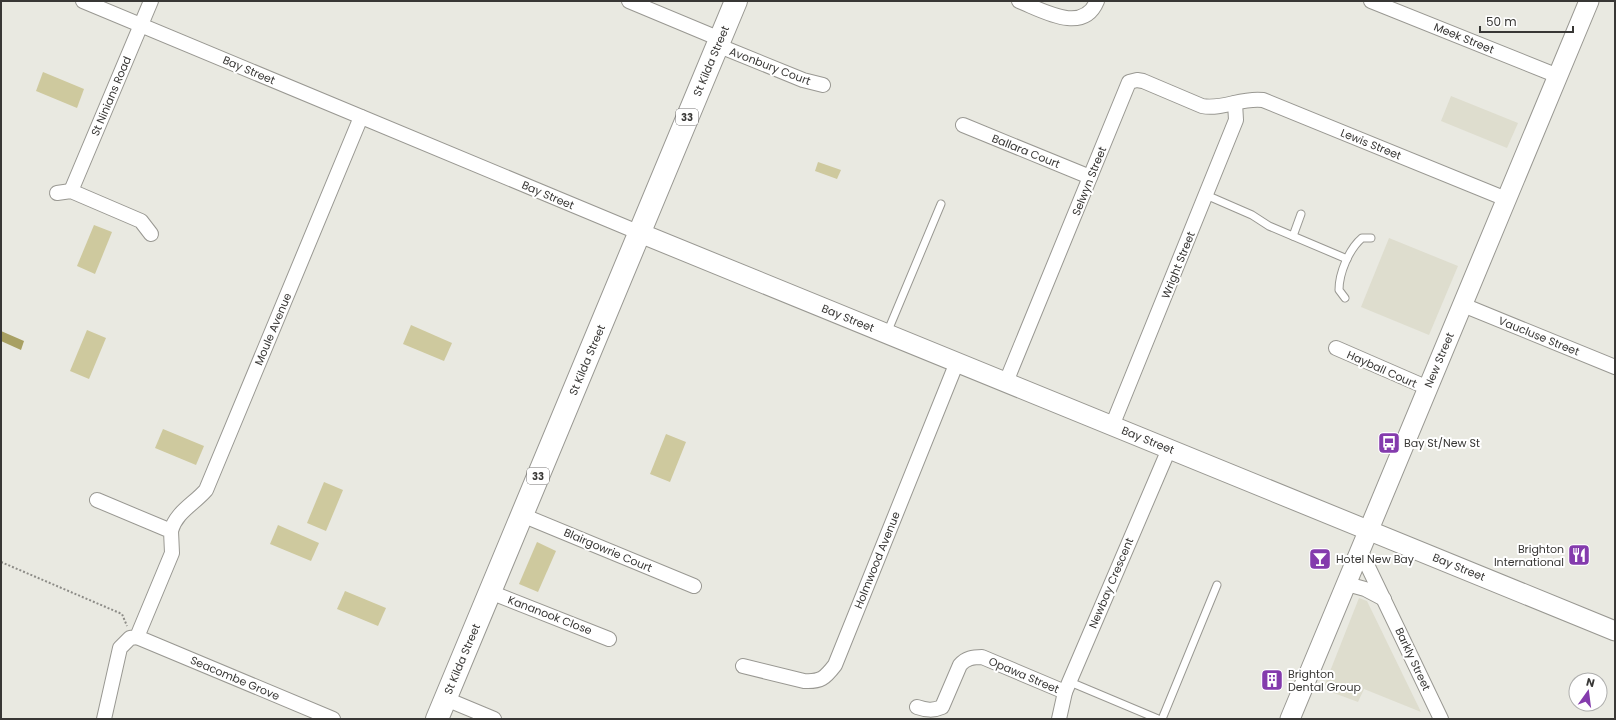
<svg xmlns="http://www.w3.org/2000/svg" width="1616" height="720" viewBox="0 0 1616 720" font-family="Poppins,sans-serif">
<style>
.built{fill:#deddce}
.green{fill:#cec99e}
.water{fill:#a8a063}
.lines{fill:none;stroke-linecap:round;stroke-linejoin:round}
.lane-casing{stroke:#999892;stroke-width:9}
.street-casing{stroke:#999892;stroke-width:16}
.secondary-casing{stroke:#999892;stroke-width:21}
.primary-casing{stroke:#999892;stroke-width:24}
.path{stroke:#8d8c87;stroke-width:2;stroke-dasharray:2 2;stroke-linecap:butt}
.lane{stroke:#fff;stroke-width:7}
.street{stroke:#fff;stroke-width:14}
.secondary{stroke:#fff;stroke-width:19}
.primary{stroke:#fff;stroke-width:22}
.labels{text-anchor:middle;stroke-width:4;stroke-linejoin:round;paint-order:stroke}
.shield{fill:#fff;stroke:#747372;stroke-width:1}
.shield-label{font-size:10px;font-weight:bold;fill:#383735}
.street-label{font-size:11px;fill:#383735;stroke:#fff}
.poi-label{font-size:11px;fill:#383735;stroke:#fff;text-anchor:start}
</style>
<rect width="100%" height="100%" fill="#e9e9e1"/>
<g class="built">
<polygon points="1451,96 1518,123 1507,148 1441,121"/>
<polygon points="1389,238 1458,266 1429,335 1361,307"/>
<polygon points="1359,598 1367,601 1421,712 1364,689 1358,702 1323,689"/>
</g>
<g class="green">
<polygon points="43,72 84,89 77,108 36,91"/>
<polygon points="818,162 841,170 837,179 815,171"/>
<polygon points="94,225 112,232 95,274 77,266"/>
<polygon points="411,325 452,343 444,361 403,344"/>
<polygon points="87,330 106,338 89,379 70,371"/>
<polygon points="163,429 204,446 196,465 155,448"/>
<polygon points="666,434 686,442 670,482 650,474"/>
<polygon points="324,482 343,490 326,531 307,523"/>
<polygon points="278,525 319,543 311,561 270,544"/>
<polygon points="537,542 556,551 538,592 519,584"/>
<polygon points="345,591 386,608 378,626 337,609"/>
</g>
<polygon class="water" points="1,331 24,341 21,350 1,341"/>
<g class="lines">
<g class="lane-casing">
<g id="lane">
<polyline points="1206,195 1252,215 1269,226 1347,259"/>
<polyline points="1293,236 1301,214"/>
<path d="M1345,298L1339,290C1339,273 1349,249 1362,238H1371"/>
<polyline points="887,333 941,204"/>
<polyline points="1070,682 1158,719"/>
<polyline points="1162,719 1217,585"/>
</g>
</g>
<g class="street-casing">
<g id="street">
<polyline points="83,1 640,233"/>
<polyline points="629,1 720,39"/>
<path d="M1019,1C1042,10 1083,35 1097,1"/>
<polyline points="1371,1 1558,76"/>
<polyline points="717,45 803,80 823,85"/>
<polyline points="963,125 1090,177"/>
<polyline points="71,191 151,1"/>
<polyline points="57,193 71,191 141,221 151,234"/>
<polyline points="1463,305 1615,367"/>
<polyline points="1336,348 1428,388"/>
<path d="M1006,382L1129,82L1137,80L1143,81L1202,106C1223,110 1242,97 1263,100L1506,199"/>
<polyline points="1112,426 1236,120 1235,103"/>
<polyline points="97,500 171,531 172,553 137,637 130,638 120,648 104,719"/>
<polyline points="522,515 694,586"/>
<path d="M171,531C176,512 194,504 206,490L361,117"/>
<polyline points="1360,550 1441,719"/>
<polyline points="1347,584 1365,589 1384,599"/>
<polyline points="490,592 609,639"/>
<polyline points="137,637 333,719"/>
<path d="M743,666L804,681C821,682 825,678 835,665L957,362"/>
<polyline points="446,699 494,719"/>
<path d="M917,707C926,710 933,711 942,707L960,665C966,658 973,657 982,657L1065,692"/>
<polyline points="1059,719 1065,692 1169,449"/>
</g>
</g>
<g class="secondary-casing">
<g id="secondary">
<polyline points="640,233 1615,631"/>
<polyline points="1290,719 1589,1"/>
</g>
</g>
<g class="primary-casing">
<polyline id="primary" points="437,719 736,1"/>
</g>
<polyline class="path" points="1,562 122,614 127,626"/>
<use href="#lane" class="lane"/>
<use href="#street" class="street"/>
<use href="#secondary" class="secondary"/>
<use href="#primary" class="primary"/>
</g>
<defs>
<g id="bus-square" transform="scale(1.15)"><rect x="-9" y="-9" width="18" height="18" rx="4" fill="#843bad" stroke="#fff"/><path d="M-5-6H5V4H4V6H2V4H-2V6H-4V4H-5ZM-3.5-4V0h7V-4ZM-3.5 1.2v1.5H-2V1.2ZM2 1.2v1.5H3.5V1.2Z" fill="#fff"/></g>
<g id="restaurant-square" transform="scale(1.15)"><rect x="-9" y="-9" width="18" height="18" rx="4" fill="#843bad" stroke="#fff"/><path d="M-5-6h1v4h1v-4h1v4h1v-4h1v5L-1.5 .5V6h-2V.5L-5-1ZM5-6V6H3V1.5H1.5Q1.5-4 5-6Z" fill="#fff"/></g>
<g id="bar-square" transform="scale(1.15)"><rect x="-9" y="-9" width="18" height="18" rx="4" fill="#843bad" stroke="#fff"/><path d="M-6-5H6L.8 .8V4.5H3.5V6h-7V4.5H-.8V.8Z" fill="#fff"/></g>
<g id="building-square" transform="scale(1.15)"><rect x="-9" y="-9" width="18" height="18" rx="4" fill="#843bad" stroke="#fff"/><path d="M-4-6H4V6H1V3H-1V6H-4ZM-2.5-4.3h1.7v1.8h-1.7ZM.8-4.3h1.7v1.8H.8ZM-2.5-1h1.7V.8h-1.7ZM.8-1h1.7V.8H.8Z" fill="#fff"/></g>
</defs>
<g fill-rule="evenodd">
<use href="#bus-square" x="1389" y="443"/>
<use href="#restaurant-square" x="1579" y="555"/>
<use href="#bar-square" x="1320" y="559"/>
<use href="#building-square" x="1272" y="680"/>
</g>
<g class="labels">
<g class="shield">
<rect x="676" y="109" width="22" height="16" rx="3"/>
<rect x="527" y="468" width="22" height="16" rx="3"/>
</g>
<g class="shield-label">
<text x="687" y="121">33</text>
<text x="538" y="480">33</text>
</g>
<g class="street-label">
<text transform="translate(1464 38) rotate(22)" y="4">Meek Street</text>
<text transform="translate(711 61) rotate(-67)" y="4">St Kilda Street</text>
<text transform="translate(770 66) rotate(21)" y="4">Avonbury Court</text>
<text transform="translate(249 70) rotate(23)" y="4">Bay Street</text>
<text transform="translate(111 96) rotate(-67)" y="4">St Ninians Road</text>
<text transform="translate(1371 144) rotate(22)" y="4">Lewis Street</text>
<text transform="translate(1026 151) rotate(22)" y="4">Ballara Court</text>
<text transform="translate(1089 181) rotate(-68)" y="4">Selwyn Street</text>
<text transform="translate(548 195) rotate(23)" y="4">Bay Street</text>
<text transform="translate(1178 265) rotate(-68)" y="4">Wright Street</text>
<text transform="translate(848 318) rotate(22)" y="4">Bay Street</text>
<text transform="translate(273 329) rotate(-67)" y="4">Moule Avenue</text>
<text transform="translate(1539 336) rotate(22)" y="4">Vaucluse Street</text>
<text transform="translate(587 360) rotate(-67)" y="4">St Kilda Street</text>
<text transform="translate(1439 360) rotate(-67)" y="4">New Street</text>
<text transform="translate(1382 369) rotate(24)" y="4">Hayball Court</text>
<text transform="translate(1148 440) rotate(22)" y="4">Bay Street</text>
<text transform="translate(608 550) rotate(23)" y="4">Blairgowrie Court</text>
<text transform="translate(877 560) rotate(-68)" y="4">Holmwood Avenue</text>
<text transform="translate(1459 567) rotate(22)" y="4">Bay Street</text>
<text transform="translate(1111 583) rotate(-67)" y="4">Newbay Crescent</text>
<text transform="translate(550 615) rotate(21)" y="4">Kananook Close</text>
<text transform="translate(462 659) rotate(-67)" y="4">St Kilda Street</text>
<text transform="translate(1413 659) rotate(65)" y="4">Barkly Street</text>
<text transform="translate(1024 675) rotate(23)" y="4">Opawa Street</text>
<text transform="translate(235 678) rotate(23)" y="4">Seacombe Grove</text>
</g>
<g class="poi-label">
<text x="1404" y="447">Bay St/New St</text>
<text x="1564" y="553" text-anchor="end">Brighton<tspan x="1564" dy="13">International</tspan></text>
<text x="1336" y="563">Hotel New Bay</text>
<text x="1288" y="678">Brighton<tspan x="1288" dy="13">Dental Group</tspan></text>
</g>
</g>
<rect width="1616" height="720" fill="none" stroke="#383735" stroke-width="4"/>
<g transform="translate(1588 692) rotate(14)"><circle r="19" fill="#ffffff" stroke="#afafae"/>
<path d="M0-3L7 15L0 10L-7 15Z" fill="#843bad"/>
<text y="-6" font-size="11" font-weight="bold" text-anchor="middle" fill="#383735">N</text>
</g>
<path d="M1480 26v6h93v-6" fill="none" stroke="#383735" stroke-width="2"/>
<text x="1486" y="26" font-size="12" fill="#383735" stroke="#ffffff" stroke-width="3" paint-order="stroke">50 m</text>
</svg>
